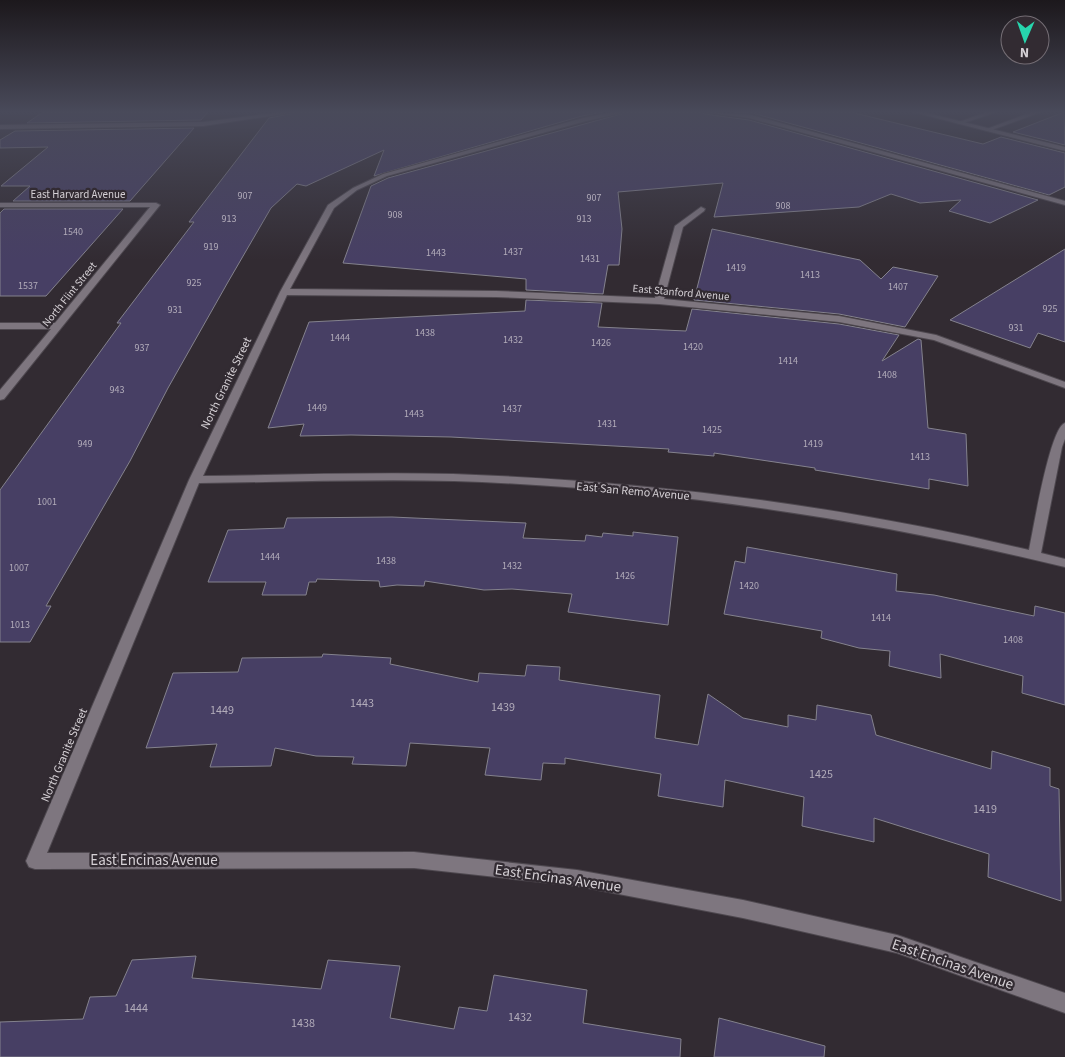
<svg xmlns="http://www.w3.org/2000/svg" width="1065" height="1057" viewBox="0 0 1065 1057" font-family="'Source Sans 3',sans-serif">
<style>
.building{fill:#473f64;stroke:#84828d}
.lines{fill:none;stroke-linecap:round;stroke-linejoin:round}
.street-casing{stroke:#4e484f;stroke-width:2}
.secondary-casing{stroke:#4e484f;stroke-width:2}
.street{fill:#7e767f;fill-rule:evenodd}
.secondary{fill:#7e767f;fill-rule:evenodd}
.labels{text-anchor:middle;stroke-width:4.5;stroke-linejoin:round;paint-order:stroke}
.number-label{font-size:10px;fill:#b2acba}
.far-street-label{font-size:11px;fill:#d6d1d6;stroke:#322b32}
.street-label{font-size:12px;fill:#d6d1d6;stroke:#322b32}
.near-number-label{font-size:12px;fill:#b2acba}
.near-street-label{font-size:15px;fill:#d6d1d6;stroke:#322b32}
</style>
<rect width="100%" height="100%" fill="#322b32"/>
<g class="building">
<polygon points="43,112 208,112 201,120 27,123"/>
<polygon points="299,112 603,112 582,116 374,176 384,150 306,186 297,184 271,208 228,282 168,388 130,461 46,606 51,606 30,642 0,642 0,490 121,323 117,323 194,222 189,222 269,118"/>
<polygon points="628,112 702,112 704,114 749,120 1038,200 990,223 949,211 961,200 920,203 891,194 859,207 714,217 723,183 618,192 622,229 619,265 608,265 603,294 526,290 526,279 343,263 371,186 388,178"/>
<polygon points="734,112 850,112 983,144 1001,137 1065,153 1065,187 1049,195 752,113"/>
<polygon points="1064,112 1065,145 1013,132"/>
<polygon points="194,128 130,201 13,201 30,186 1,186 48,147 0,148 0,140 15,131"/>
<polygon points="4,209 123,209 46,296 0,296 0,213"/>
<polygon points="712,229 860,260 881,279 893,267 938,276 905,327 839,314 694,300"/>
<polygon points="1065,249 1065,342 1038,333 1030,348 950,320"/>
<polygon points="526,300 602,303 598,327 686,331 692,309 839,324 899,335 882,361 918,339 921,340 928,428 966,434 968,486 929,479 929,489 815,470 815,468 714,453 714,456 668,452 669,449 451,437 351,435 300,436 304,424 268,428 309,322 525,311"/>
<polygon points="392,517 526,523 523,538 585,541 586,535 602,537 603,533 633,536 633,532 678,537 668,625 568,612 572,594 512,589 484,590 425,581 424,586 397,585 380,587 379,581 317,579 316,582 309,582 306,595 262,595 266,582 208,582 228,530 284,528 287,518"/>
<polygon points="747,547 897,574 896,591 934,595 1034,616 1035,606 1065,613 1065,705 1022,693 1023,676 940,654 941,678 889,666 890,651 859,648 821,638 822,631 724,614 735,561 745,563"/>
<polygon points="323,654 391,658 390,664 478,682 479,673 525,676 527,665 560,667 559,680 660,695 655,738 698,745 708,694 743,718 788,727 788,715 816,720 817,705 871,715 876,735 991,769 992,751 1050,768 1050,786 1059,789 1061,901 988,877 989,854 874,818 874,842 802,826 804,797 725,780 723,807 658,796 661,774 565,758 565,764 543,763 541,780 485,775 490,748 410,743 406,766 352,764 354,757 316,756 275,748 271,766 210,767 217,744 146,748 173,673 238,672 242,658 322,657"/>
<polygon points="196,956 192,978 321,989 328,960 400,966 390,1018 454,1029 459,1007 487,1011 494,975 587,990 583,1023 681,1039 680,1057 0,1057 0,1022 83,1019 90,997 116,996 132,960"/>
<polygon points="719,1018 825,1046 824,1057 714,1057"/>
</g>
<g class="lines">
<g class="street-casing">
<g id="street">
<polygon points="281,112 297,112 203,126 0,129 0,125 203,122"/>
<path d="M613,112H626L586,121L387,176L357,190L334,208L290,289L496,291L655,298L675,226L701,207L705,209L704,211L683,227L664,299L839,316L936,335L1065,382V388L934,340L839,322L659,304L496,297L287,295L203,476C286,475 370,472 453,474C647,481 840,505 1029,550C1033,531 1050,427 1065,423V439L1062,447L1041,553L1065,559V567C864,518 661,488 454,481C369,479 284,482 199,483L47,853L414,852L577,870L743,900L897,935L1065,993V1013L897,953L743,918L577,886L414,868L35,869L29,867L26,861L189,480L280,292L328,205L353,188L383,174L583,118Z"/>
<polygon points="704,112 751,115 1065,201 1065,205 749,118"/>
<polygon points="987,112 996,112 961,124 956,123"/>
<polygon points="1032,112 1041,112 989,131 984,130"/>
<polygon points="0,203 156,203 160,205 4,399 0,400 0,390 51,329 0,329 0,323 55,323 150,207 0,207"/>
</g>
</g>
<g class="secondary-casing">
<polygon id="secondary" points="913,112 923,112 1065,147 1065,151"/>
</g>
<use href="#street" class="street"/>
<use href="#secondary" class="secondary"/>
</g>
<linearGradient id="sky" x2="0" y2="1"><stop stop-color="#1c181c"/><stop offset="0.43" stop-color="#494a5a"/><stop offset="1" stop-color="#494a5a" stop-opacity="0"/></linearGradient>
<rect width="1065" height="260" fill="url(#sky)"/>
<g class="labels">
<g class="number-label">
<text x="245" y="199">907</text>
<text x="594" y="201">907</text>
<text x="783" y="209">908</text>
<text x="395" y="218">908</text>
<text x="229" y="222">913</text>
<text x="584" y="222">913</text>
<text x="73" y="235">1540</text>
<text x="211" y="250">919</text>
<text x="513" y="255">1437</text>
<text x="436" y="256">1443</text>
<text x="590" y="262">1431</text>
<text x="736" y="271">1419</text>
<text x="810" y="278">1413</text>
<text x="194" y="286">925</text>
<text x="28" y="289">1537</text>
<text x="898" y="290">1407</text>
<text x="1050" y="312">925</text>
<text x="175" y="313">931</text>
<text x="1016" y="331">931</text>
<text x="425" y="336">1438</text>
<text x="340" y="341">1444</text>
<text x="513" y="343">1432</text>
<text x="601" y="346">1426</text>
<text x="693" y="350">1420</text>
<text x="142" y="351">937</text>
<text x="788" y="364">1414</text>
<text x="887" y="378">1408</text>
<text x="117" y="393">943</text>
<text x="317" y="411">1449</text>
<text x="512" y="412">1437</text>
<text x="414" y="417">1443</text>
<text x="607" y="427">1431</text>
<text x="712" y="433">1425</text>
<text x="85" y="447">949</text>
<text x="813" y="447">1419</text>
<text x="920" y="460">1413</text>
<text x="47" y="505">1001</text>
<text x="270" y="560">1444</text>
<text x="386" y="564">1438</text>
<text x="512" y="569">1432</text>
<text x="19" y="571">1007</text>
<text x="625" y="579">1426</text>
<text x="749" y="589">1420</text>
<text x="881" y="621">1414</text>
<text x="20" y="628">1013</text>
<text x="1013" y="643">1408</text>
</g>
<g class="far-street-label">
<text x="78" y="198">East Harvard Avenue</text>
<text transform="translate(681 292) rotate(5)" y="4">East Stanford Avenue</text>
<text transform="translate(69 294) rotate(-51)" y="4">North Flint Street</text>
</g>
<g class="street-label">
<text transform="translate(226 383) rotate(-64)" y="4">North Granite Street</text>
<text transform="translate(633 491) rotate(5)" y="4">East San Remo Avenue</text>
<text transform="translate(64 755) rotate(-67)" y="4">North Granite Street</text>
</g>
<g class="near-number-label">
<text x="362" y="707">1443</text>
<text x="503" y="711">1439</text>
<text x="222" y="714">1449</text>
<text x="821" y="778">1425</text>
<text x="985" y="813">1419</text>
<text x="136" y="1012">1444</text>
<text x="520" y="1021">1432</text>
<text x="303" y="1027">1438</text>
</g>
<g class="near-street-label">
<text x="154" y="865">East Encinas Avenue</text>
<text transform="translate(558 878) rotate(8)" y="5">East Encinas Avenue</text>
<text transform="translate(953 964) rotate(19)" y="5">East Encinas Avenue</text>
</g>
</g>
<g transform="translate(1025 40) rotate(182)"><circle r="24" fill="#322b32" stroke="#746d74"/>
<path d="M0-4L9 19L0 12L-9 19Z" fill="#27d5ad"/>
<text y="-8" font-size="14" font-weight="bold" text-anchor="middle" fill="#d6d1d6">N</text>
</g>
</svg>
